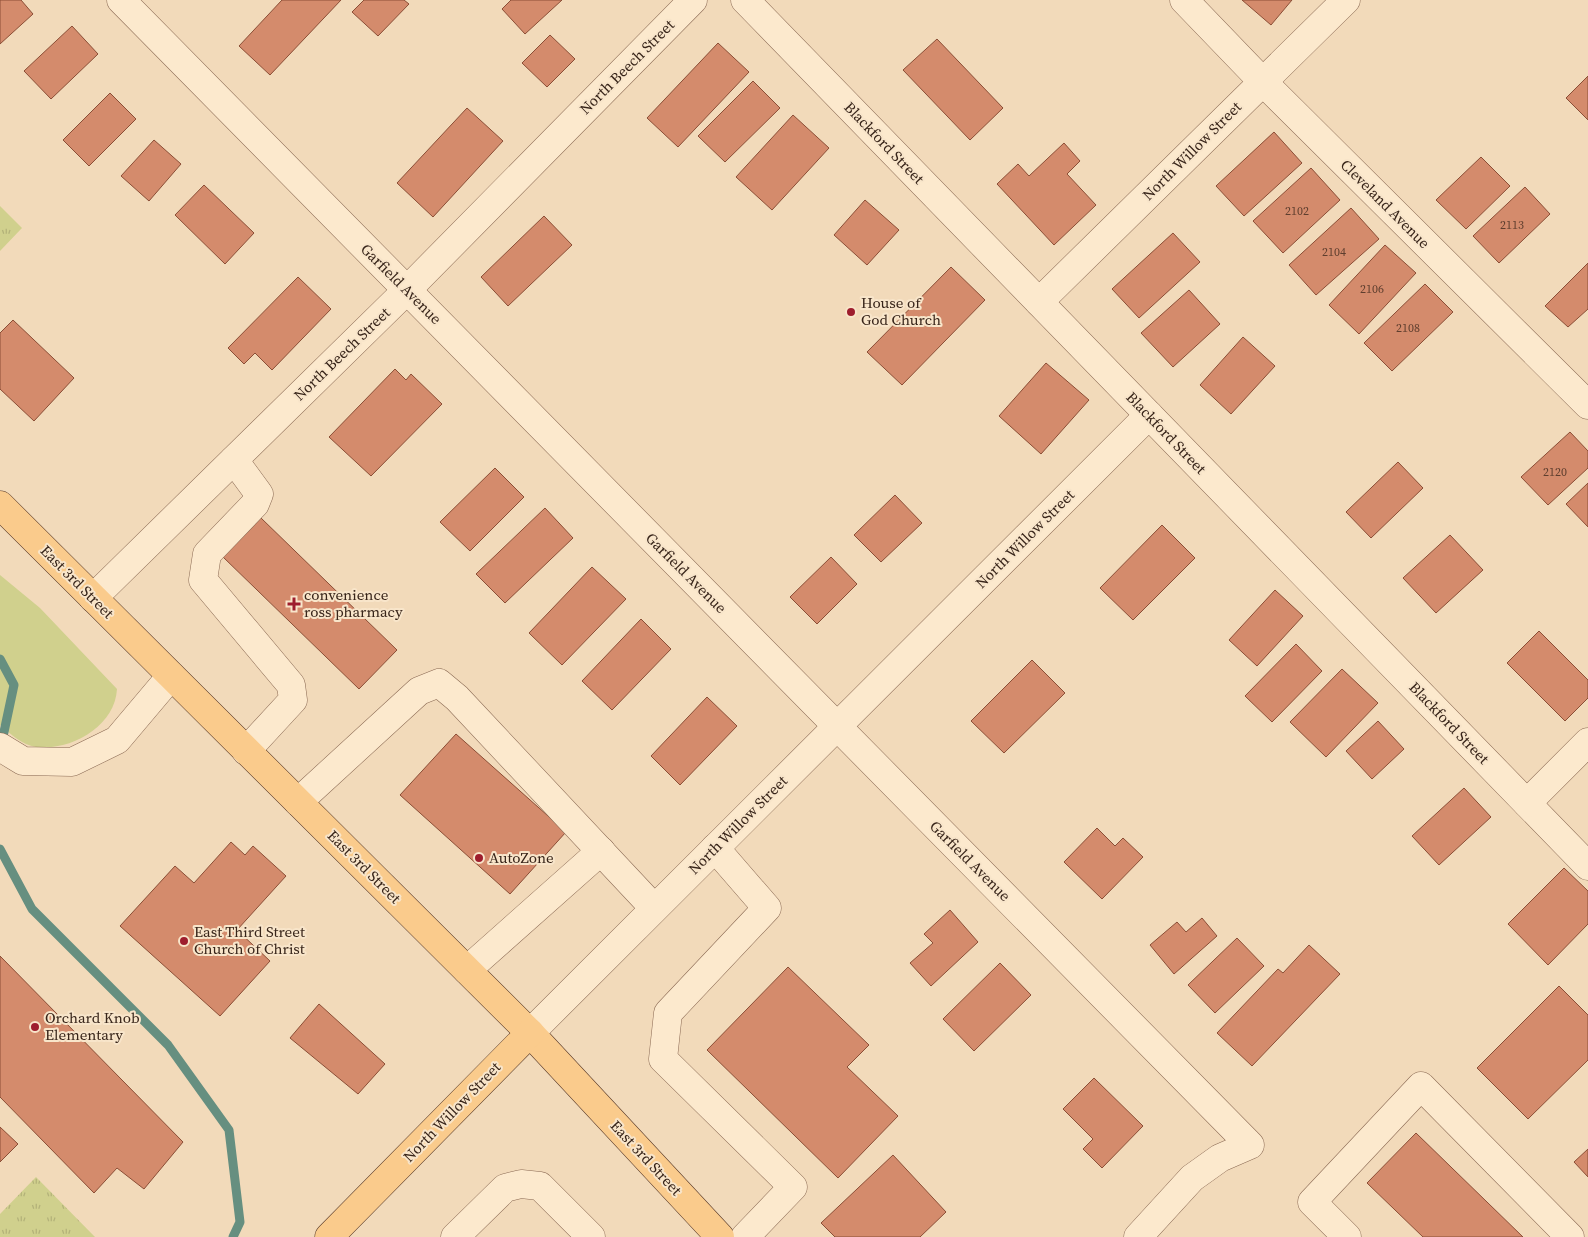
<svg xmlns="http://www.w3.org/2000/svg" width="1588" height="1237" viewBox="0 0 1588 1237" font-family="'Source Serif 4',serif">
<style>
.green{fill:#d0d08d}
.park{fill:url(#park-tufts)}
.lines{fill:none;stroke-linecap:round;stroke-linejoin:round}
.stream{stroke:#668f80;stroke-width:9}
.building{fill:#d48b6c;stroke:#8b4e36}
.minor-casing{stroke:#8a6953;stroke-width:29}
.major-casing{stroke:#563828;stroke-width:29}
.minor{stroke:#fce9cd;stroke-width:28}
.major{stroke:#facb8c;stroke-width:28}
.poi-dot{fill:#9e1d2d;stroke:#f8e5ca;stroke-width:2}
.labels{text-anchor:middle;stroke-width:4;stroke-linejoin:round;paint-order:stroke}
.number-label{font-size:12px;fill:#5e3e2e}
.street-label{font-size:15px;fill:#372419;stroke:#f8e5ca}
.poi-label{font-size:15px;fill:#372419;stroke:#f8e5ca;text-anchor:start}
</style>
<defs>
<pattern id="park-tufts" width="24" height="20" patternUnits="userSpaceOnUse" patternTransform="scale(1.25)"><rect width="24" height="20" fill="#d0d08d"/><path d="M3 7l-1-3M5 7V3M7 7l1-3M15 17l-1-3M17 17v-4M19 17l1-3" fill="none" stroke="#b3b279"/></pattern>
</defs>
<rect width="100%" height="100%" fill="#f2daba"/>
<path class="green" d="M0,575L40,608L117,689C115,726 72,751 36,747C22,745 11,734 0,725Z"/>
<g class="park">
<polygon points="0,206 22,228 0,251"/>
<polygon points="36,1177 95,1237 0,1237 0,1214"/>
</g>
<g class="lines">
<g class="stream">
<polyline points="0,659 14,685 1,746"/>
<polyline points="0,849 32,909 168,1045 229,1130 240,1222 233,1237"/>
</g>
</g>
<g class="building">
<polygon points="0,0 21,0 33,14 0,44"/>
<polygon points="282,0 341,0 270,75 239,46"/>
<polygon points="364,0 404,0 409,4 378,36 352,12"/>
<polygon points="511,0 562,0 525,34 502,9"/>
<polygon points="1242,0 1292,0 1271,25"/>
<polygon points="72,26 98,54 51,99 24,71"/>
<polygon points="550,35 575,59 547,87 522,63"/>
<polygon points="937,39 1003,108 970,140 903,70"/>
<polygon points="718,43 749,72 678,147 647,118"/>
<polygon points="1588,76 1588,120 1566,98"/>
<polygon points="753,81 780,108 725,162 698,136"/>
<polygon points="110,93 136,119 89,166 63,140"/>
<polygon points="467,108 503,141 433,217 397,183"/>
<polygon points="793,115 829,148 772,210 736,177"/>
<polygon points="1274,132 1302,163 1244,216 1216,186"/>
<polygon points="154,140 181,164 149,201 121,176"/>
<polygon points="1064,143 1080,161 1067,174 1096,205 1054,245 997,184 1018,164 1029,176"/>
<polygon points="1481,157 1510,186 1466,229 1436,200"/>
<polygon points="1311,168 1340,200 1283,253 1253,221"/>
<polygon points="204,185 254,233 225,264 175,215"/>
<polygon points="1525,187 1550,214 1499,263 1473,236"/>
<polygon points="865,200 899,230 867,265 834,235"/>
<polygon points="1351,208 1379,239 1316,295 1289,265"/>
<polygon points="544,216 572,245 508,306 481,277"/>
<polygon points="1173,233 1200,262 1139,318 1112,289"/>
<polygon points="1385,245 1416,273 1359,334 1329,305"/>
<polygon points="1588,263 1588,309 1568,327 1545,306"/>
<polygon points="951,267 985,300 902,385 867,352"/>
<polygon points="298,277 331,309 272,370 255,353 244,364 228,348"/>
<polygon points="1425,284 1453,312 1392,371 1364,343"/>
<polygon points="1189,290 1220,324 1173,367 1141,333"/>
<polygon points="13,320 74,378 34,421 0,389 0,333"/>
<polygon points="1243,337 1275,366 1231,414 1200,385"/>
<polygon points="1046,363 1089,400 1041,454 999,416"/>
<polygon points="395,369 406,380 411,374 442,404 371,476 329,437"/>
<polygon points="1570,432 1588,451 1588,468 1548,505 1521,477"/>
<polygon points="1398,462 1423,488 1371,538 1346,512"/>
<polygon points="495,468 524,497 470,551 440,522"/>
<polygon points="1588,483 1588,527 1566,504"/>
<polygon points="895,495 922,523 881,562 854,535"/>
<polygon points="545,508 573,538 505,603 476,574"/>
<polygon points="261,518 397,650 359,689 223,557"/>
<polygon points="1162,525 1195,558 1133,620 1100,588"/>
<polygon points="1450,535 1483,570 1436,613 1403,578"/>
<polygon points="831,557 857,584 817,624 790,597"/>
<polygon points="592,567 626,599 562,665 529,633"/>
<polygon points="1275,590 1303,616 1257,666 1229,640"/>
<polygon points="641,619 671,649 612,710 582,681"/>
<polygon points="1539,631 1588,680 1588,698 1565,721 1507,663"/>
<polygon points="1296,644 1322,671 1272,722 1245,696"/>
<polygon points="1032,660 1065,693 1004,753 971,721"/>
<polygon points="1342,669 1378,703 1326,757 1290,722"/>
<polygon points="707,697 737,726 680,785 651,756"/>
<polygon points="1378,721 1404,749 1372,779 1346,751"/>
<polygon points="456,734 566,832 510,894 400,795"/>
<polygon points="1464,788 1491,817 1439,865 1412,836"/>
<polygon points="1097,828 1115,846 1123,838 1143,857 1102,899 1064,862"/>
<polygon points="231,842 245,855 253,846 286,876 237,930 270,961 220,1016 120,926 175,866 194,883"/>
<polygon points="1564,868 1588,891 1588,924 1548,965 1508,924"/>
<polygon points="950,910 978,942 931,986 910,963 933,943 924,934"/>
<polygon points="1202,918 1217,936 1174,974 1150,945 1177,922 1186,932"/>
<polygon points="1237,938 1264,966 1215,1013 1188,985"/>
<polygon points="1309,945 1340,974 1252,1066 1217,1033 1278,969 1283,973"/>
<polygon points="0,956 183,1142 144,1189 117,1168 94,1193 0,1097"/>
<polygon points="1000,963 1031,995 974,1051 943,1019"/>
<polygon points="788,967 869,1045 847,1067 898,1116 838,1178 707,1050"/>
<polygon points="1559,986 1588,1015 1588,1060 1528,1119 1477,1068"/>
<polygon points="319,1004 385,1064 358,1094 290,1038"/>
<polygon points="1094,1078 1143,1126 1102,1168 1083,1149 1093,1139 1063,1109"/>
<polygon points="0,1127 18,1144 0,1162"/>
<polygon points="1416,1133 1523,1237 1423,1237 1367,1183"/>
<polygon points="1588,1149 1588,1177 1574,1162"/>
<polygon points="893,1155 946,1212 920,1237 835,1237 821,1223"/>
</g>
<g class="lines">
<g class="minor-casing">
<g id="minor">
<polyline points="121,0 1250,1145 1220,1158 1192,1178 1138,1237"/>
<polyline points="745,0 1588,866"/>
<polyline points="1184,0 1263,82 1588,405"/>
<polyline points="1039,302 1346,0"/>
<polyline points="234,460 259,494 255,504 207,554 203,580 291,685 293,700 246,751"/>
<polyline points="93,598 407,290 693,0"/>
<polyline points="0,747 23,761 72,762 117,740 171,676"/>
<polyline points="298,802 419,691 439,683 457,698 654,908"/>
<polyline points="1527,803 1588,742"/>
<polyline points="715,848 767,908 668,1013 663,1059 793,1187 745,1237"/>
<polyline points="467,970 601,851"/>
<polyline points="530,1033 1149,415"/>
<polyline points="455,1237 505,1188 521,1184 540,1186 591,1237"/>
<polyline points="1347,1237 1312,1202 1421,1086 1570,1237"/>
</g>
</g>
<g class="major-casing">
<g id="major">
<polyline points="0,505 530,1033 720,1237"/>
<polyline points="329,1237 530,1033"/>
</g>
</g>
<use href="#minor" class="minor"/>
<use href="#major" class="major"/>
</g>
<g class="poi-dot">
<circle cx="851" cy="312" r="5"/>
<path d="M291.5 596.5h5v5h5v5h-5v5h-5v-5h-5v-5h5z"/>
<circle cx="479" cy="858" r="5"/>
<circle cx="184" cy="941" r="5"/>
<circle cx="35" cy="1027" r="5"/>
</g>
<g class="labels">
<g class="number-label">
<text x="1297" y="215">2102</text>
<text x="1512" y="229">2113</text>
<text x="1334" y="256">2104</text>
<text x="1372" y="293">2106</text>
<text x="1408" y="332">2108</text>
<text x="1555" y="476">2120</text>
</g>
<g class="street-label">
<text transform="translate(627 67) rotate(-45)" y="5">North Beech Street</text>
<text transform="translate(884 143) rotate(46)" y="5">Blackford Street</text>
<text transform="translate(1192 151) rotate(-45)" y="5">North Willow Street</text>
<text transform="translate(1385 204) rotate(45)" y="5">Cleveland Avenue</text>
<text transform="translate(401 284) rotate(45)" y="5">Garfield Avenue</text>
<text transform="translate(342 354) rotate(-44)" y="5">North Beech Street</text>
<text transform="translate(1166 433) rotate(46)" y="5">Blackford Street</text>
<text transform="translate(1025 539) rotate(-45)" y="5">North Willow Street</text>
<text transform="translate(686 573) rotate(45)" y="5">Garfield Avenue</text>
<text transform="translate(77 582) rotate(45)" y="5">East 3rd Street</text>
<text transform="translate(1449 723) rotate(46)" y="5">Blackford Street</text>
<text transform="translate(738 825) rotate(-45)" y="5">North Willow Street</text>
<text transform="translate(970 861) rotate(45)" y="5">Garfield Avenue</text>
<text transform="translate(364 867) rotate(45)" y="5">East 3rd Street</text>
<text transform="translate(452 1112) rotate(-46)" y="5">North Willow Street</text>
<text transform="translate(646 1158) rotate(47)" y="5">East 3rd Street</text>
</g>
<g class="poi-label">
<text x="861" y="308">House of<tspan x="861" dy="17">God Church</tspan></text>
<text x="304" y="600">convenience<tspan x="304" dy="17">ross pharmacy</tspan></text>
<text x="489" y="863">AutoZone</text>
<text x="194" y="937">East Third Street<tspan x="194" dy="17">Church of Christ</tspan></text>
<text x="45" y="1023">Orchard Knob<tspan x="45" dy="17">Elementary</tspan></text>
</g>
</g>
</svg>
